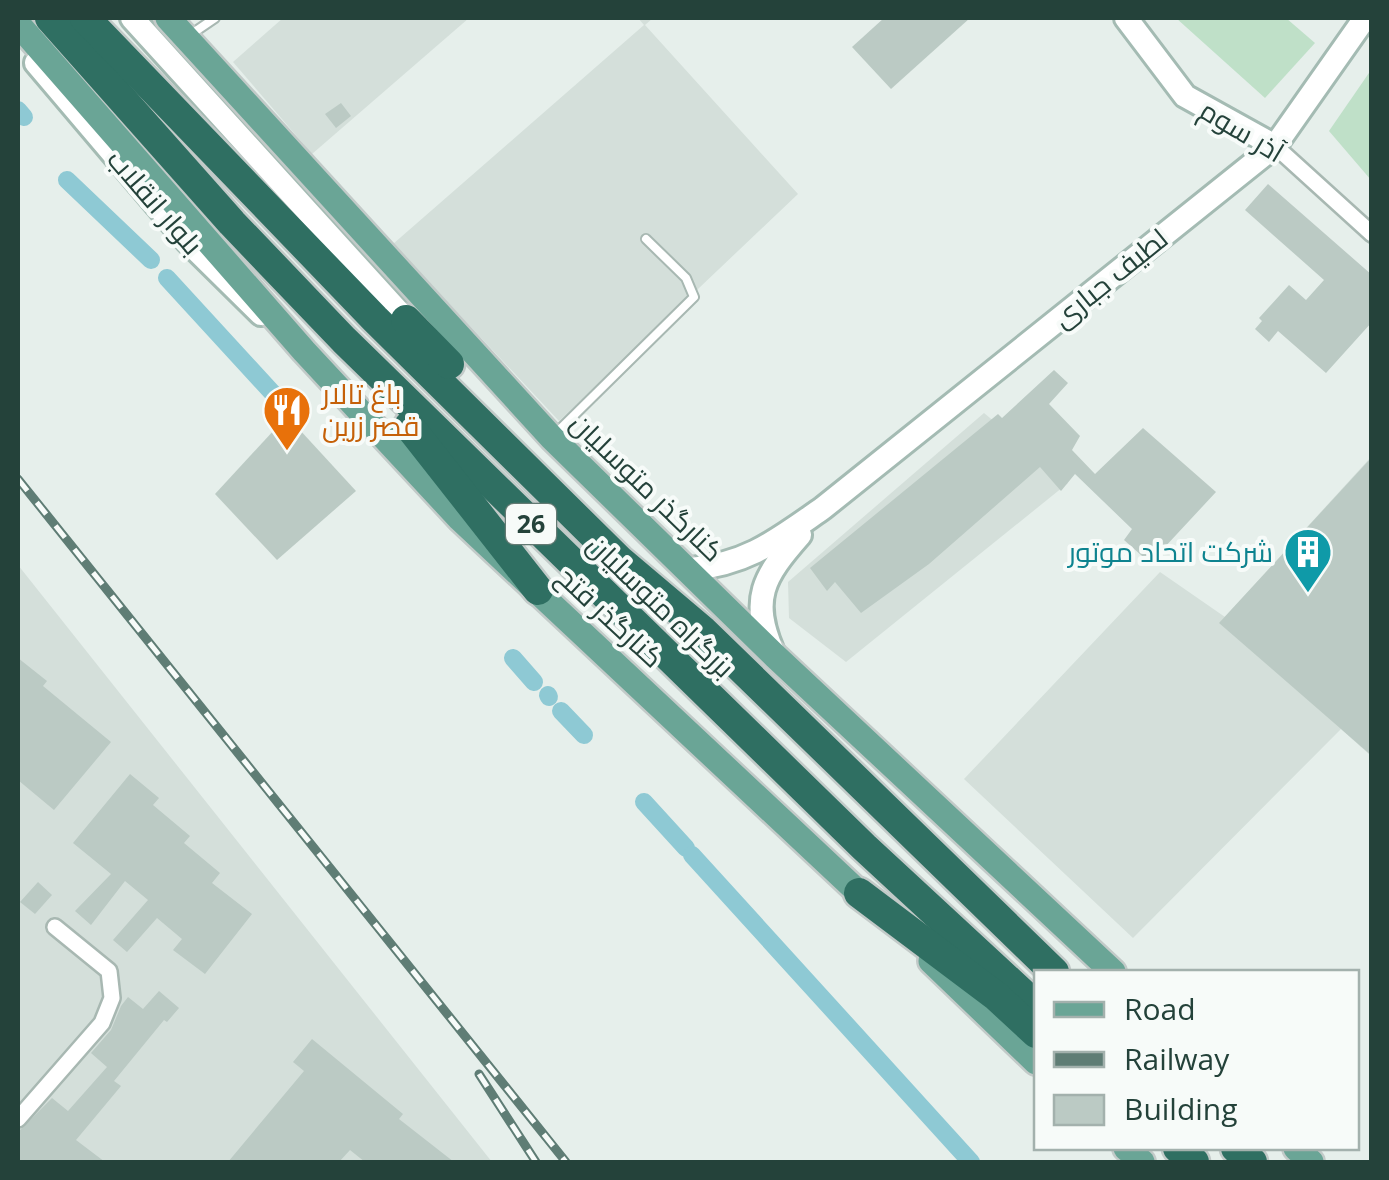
<svg xmlns="http://www.w3.org/2000/svg" width="1389" height="1180" viewBox="0 0 1389 1180" font-family="'Open Sans',Cairo,sans-serif">
<style>
.built{fill:#d4dfda}
.green{fill:#bfe0c8}
.lines{fill:none;stroke-linecap:round;stroke-linejoin:round}
.canal{stroke:#8ec9d4;stroke-width:18}
.building{fill:#bbcac4}
.lane-casing{stroke:#a8b8b2;stroke-width:12}
.street-casing{stroke:#a8b8b2;stroke-width:20}
.secondary-casing{stroke:#a4bbb3;stroke-width:28}
.primary-casing{stroke:#c2cac8;stroke-width:30}
.highway-casing{stroke:#c2cac8;stroke-width:35}
.lane{stroke:#fff;stroke-width:8}
.street{stroke:#fff;stroke-width:15}
.secondary{stroke:#fff;stroke-width:22}
.primary{stroke:#6aa596;stroke-width:25}
.highway{stroke:#2f6f62;stroke-width:30}
.rail-casing{stroke:#5f7d75;stroke-width:9}
.rail{stroke:#f7fbf9;stroke-width:5;stroke-dasharray:15;stroke-linecap:butt}
.labels{text-anchor:middle;stroke-width:8;stroke-linejoin:round;paint-order:stroke}
.shield{fill:#f7fbf9;stroke:#637a73;stroke-width:2.5}
.shield-label{font-size:25px;font-weight:bold;fill:#24423a}
.street-label{font-size:28px;fill:#24423a;stroke:#f7fbf9}
.food-label{font-size:28px;fill:#c56008;stroke:#f7fbf9;text-anchor:start}
.culture-label{font-size:28px;fill:#0d838f;stroke:#f7fbf9;text-anchor:end}
</style>
<rect width="100%" height="100%" fill="#e6efeb"/>
<g class="built">
<polygon points="283,18 469,18 312,154 233,62"/>
<polygon points="638,18 653,18 645,25 798,194 559,421 393,244 644,25"/>
<polygon points="984,413 1068,483 846,662 789,618 788,582"/>
<polygon points="1371,457 1371,756 1341,729 1133,938 964,779 1160,572 1225,617"/>
<polygon points="18,565 492,1162 18,1162"/>
</g>
<g class="green">
<polygon points="1176,18 1286,18 1315,43 1265,98"/>
<polygon points="1371,70 1371,180 1329,131"/>
</g>
<g class="lines">
<g class="canal">
<polyline points="18,110 24,117"/>
<polyline points="67,180 151,260"/>
<polyline points="167,278 290,412"/>
<polyline points="513,658 534,682"/>
<polyline points="548,695 549,697"/>
<polyline points="561,711 584,735"/>
<polyline points="644,802 686,848"/>
<polyline points="692,855 971,1162"/>
</g>
</g>
<g class="building">
<polygon points="884,18 970,18 891,89 852,47"/>
<polygon points="341,103 351,116 336,128 325,114"/>
<polygon points="1268,184 1372,275 1372,322 1326,373 1278,331 1269,342 1255,329 1262,321 1259,318 1289,285 1306,300 1324,280 1245,210"/>
<polygon points="1054,370 1068,383 1049,404 1080,436 1072,450 1095,474 1143,428 1216,492 1150,563 1124,540 1132,529 1075,474 1061,491 1040,467 929,564 861,613 835,582 827,591 810,568 998,414 1002,418"/>
<polygon points="287,416 356,491 277,560 215,494"/>
<polygon points="1372,457 1372,756 1219,623"/>
<polygon points="18,658 47,681 43,686 111,742 54,810 18,780"/>
<polygon points="130,774 159,798 153,805 190,836 184,843 220,873 212,883 252,914 205,974 173,950 182,939 157,918 127,952 113,940 148,900 125,881 91,925 75,911 111,874 73,843"/>
<polygon points="38,882 52,895 35,914 20,902"/>
<polygon points="159,991 179,1008 167,1022 164,1020 114,1081 121,1086 76,1140 105,1162 18,1162 20,1130 52,1098 68,1111 107,1067 91,1053 111,1030 121,1006 128,997 143,1009"/>
<polygon points="312,1039 403,1114 399,1119 454,1162 365,1162 350,1150 339,1162 228,1162 304,1071 293,1062"/>
</g>
<g class="lines">
<g class="lane-casing">
<g id="lane">
<polyline points="190,35 215,18"/>
<polyline points="555,434 694,297 686,278 646,239"/>
</g>
</g>
<g class="street-casing">
<g id="street">
<polyline points="1275,146 1372,234"/>
<polyline points="18,1119 102,1023 112,998 109,971 55,927"/>
</g>
</g>
<g class="secondary-casing">
<g id="secondary">
<polyline points="132,18 406,320"/>
<polyline points="1126,18 1185,96 1275,146"/>
<polyline points="36,63 187,241 261,314"/>
<path d="M691,569C748,564 777,540 823,508L1275,146L1365,18"/>
<path d="M773,652C750,599 763,577 800,535"/>
</g>
</g>
<g class="primary-casing">
<g id="primary">
<polyline points="168,18 552,438 775,656 1113,972"/>
<polyline points="18,24 304,351 460,519 873,906"/>
<polyline points="931,961 1036,1062"/>
<polyline points="1126,1148 1142,1162"/>
<polyline points="1296,1148 1311,1162"/>
</g>
</g>
<g class="highway-casing">
<g id="highway">
<polyline points="50,18 232,223 344,340 864,847 1036,1006"/>
<polyline points="85,18 375,319 619,560 703,631 1054,972"/>
<polyline points="406,320 449,364"/>
<polyline points="409,426 538,590"/>
<polyline points="859,893 996,996 1036,1033"/>
<polyline points="1178,1148 1194,1162"/>
<polyline points="1236,1148 1252,1162"/>
</g>
</g>
<use href="#lane" class="lane"/>
<use href="#street" class="street"/>
<use href="#secondary" class="secondary"/>
<use href="#primary" class="primary"/>
<use href="#highway" class="highway"/>
<g class="rail-casing">
<g id="rail">
<polyline points="18,479 566,1162"/>
<polyline points="479,1074 536,1162"/>
</g>
</g>
<use href="#rail" class="rail"/>
</g>
<defs>
<g id="restaurant-pin" transform="scale(2.5)"><path d="M0 17L-7.5 6A9.5 9.5 0 1 1 7.5 6Z" fill="#e8710a" stroke="#f7fbf9"/><path d="M-5-6h1v4h1v-4h1v4h1v-4h1v5L-1.5 .5V6h-2V.5L-5-1ZM5-6V6H3V1.5H1.5Q1.5-4 5-6Z" fill="#fff"/></g>
<g id="building-pin" transform="scale(2.5)"><path d="M0 17L-7.5 6A9.5 9.5 0 1 1 7.5 6Z" fill="#0f9aa8" stroke="#f7fbf9"/><path d="M-4-6H4V6H1V3H-1V6H-4ZM-2.5-4.3h1.7v1.8h-1.7ZM.8-4.3h1.7v1.8H.8ZM-2.5-1h1.7V.8h-1.7ZM.8-1h1.7V.8H.8Z" fill="#fff"/></g>
</defs>
<g fill-rule="evenodd">
<use href="#restaurant-pin" x="287" y="410"/>
<use href="#building-pin" x="1308" y="552"/>
</g>
<g class="labels">
<rect class="shield" x="506" y="504" width="50" height="40" rx="8"/>
<g class="shield-label">
<text x="531" y="533">26</text>
</g>
<g class="street-label">
<text transform="translate(1242 131) rotate(31)" y="10">آذر سوم</text>
<text transform="translate(155 202) rotate(49)" y="10">بلوار انقلاب</text>
<text transform="translate(1110 278) rotate(-39)" y="10">لطیف جباری</text>
<text transform="translate(647 487) rotate(44)" y="10">کنارگذر متوسلیان</text>
<text transform="translate(661 606) rotate(44)" y="10">بزرگراه متوسلیان</text>
<text transform="translate(610 617) rotate(43)" y="10">کنارگذر فتح</text>
</g>
<g class="food-label">
<text x="322" y="404">باغ تالار<tspan x="322" dy="32">قصر زرین</tspan></text>
</g>
<g class="culture-label">
<text x="1273" y="562">شرکت اتحاد موتور</text>
</g>
</g>
<rect width="1389" height="1180" fill="none" stroke="#24423a" stroke-width="40"/>
<rect x="1034" y="970" width="325" height="180" fill="#f7fbf9" stroke="#a3b1ad" stroke-width="2.5"/>
<rect x="1054" y="1002" width="50" height="15" fill="#6aa596" stroke="#a3b1ad" stroke-width="2.5"/>
<text x="1124" y="1020" font-size="30" fill="#24423a">Road</text>
<rect x="1054" y="1052" width="50" height="15" fill="#5f7d75" stroke="#a3b1ad" stroke-width="2.5"/>
<text x="1124" y="1070" font-size="30" fill="#24423a">Railway</text>
<rect x="1054" y="1095" width="50" height="30" fill="#bbcac4" stroke="#a3b1ad" stroke-width="2.5"/>
<text x="1124" y="1120" font-size="30" fill="#24423a">Building</text>
</svg>
